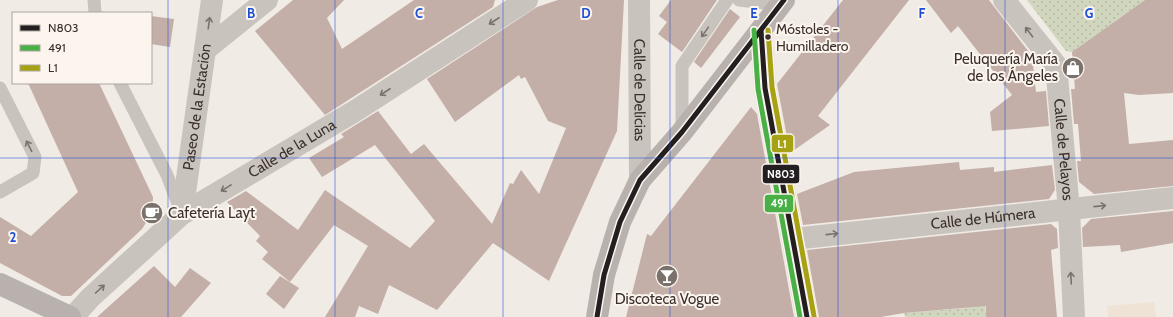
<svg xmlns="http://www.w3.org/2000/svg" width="1173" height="317" viewBox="0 0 1173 317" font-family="Cabin,sans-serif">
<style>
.park{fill:url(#park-dots)}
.plaza{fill:#eee3d5}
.building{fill:#c3afa7}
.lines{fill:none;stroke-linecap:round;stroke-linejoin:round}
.service{stroke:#c9c3be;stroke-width:13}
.minor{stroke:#c9c3be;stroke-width:22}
.primary{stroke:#b8b1ad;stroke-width:22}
.bus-1-casing{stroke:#fbf5ee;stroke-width:8}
.bus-2-casing{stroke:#fbf5ee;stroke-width:8}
.bus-3-casing{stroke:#fbf5ee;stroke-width:8}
.bus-1{stroke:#231f20;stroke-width:5}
.bus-2{stroke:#49b046;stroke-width:5}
.bus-3{stroke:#a7a213;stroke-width:5}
.oneway{stroke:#7b726d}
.grid{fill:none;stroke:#1d4ed8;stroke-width:1;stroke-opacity:0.55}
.bus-dot{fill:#3b302b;stroke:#fbf5ee;stroke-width:1.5}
.labels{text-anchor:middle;stroke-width:4;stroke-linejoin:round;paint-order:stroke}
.bus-label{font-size:14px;fill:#3b302b;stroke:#fbf5ee;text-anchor:start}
.poi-label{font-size:15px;fill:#3b302b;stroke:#fbf5ee;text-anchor:end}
.street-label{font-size:15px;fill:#3b302b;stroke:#fbf5ee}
.grid-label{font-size:13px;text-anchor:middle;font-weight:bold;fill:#1d4ed8;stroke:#fbf5ee;stroke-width:4;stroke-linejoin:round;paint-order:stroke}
.line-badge{stroke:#fbf5ee;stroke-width:1.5}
.badge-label{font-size:11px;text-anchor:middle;font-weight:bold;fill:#fff}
</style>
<defs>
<pattern id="park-dots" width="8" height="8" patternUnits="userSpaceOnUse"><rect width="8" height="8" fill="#d1d6bf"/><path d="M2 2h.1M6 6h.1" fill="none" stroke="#b4b8a4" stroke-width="1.8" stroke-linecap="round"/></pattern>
</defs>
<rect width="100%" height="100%" fill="#f0ebe5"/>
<g class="park">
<polygon points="1027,0 1145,0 1072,52 1066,51"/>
<polygon points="985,300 986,317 905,317 904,313 967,308"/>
</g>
<polygon class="plaza" points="1154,302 1156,317 1108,317 1107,306"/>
<g class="building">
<polygon points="293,0 344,0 327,18 342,49 414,0 495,0 493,7 325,115 255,31"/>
<polygon points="558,0 624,0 617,131 549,281 493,243 437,310 389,285 378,314 359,306 355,317 325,317 368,246 334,225 290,282 262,259 268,252 256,241 260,236 227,202 246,191 298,230 325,190 410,248 435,221 375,145 322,177 309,158 344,137 341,134 378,111 411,154 424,144 492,224 510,183 513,184 521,170 539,194 566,128 548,121 525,77 521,79 519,75 455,122 427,79 537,7"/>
<polygon points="671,0 717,0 682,52 658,34 667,22 659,16"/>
<polygon points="843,0 909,0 818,116 830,125 790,153 777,84"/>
<polygon points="926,0 989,0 1032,56 1036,92 1046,91 1049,126 992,131 990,112 1012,95 958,26 951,33"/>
<polygon points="1145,0 1173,0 1173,93 1139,95 1124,93 1129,144 1173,140 1173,186 1094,194 1079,182 1077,161 1081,161 1078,124 1074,124 1071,89 1075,89 1072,52"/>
<polygon points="730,9 740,17 701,68 694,62"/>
<polygon points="151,16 174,19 170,47 151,44"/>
<polygon points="28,83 99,83 153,197 152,213 142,229 71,296 62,296 0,263 0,217 31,236 78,192"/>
<polygon points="751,107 757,114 794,317 626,317 647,234 651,236"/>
<polygon points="959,162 960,170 994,167 994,172 1052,165 1055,190 1049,199 803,225 797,194 854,172"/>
<polygon points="1173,211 1173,243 1121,252 1120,245 1083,247 1082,228 1091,219"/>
<polygon points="1051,224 1057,229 1058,248 1051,250 1057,317 986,317 986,306 904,313 881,317 819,317 807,250"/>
<polygon points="154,266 175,287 190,268 211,283 181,317 97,317"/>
<polygon points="280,276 299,288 284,309 266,294"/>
</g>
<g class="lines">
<g class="service">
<polyline points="94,0 95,13"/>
<polyline points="739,0 780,5"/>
<polyline points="120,83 167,175 180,209"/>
<polyline points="0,88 35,157 33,173 0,192"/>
<polyline points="682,130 682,66 727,0"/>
</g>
<g class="minor">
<path id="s1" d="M639,0L640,180"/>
<path id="s2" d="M1004,0L1056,65L1069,210L1074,317"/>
<polyline points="761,30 765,88 807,317"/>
<polyline points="205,50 267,0"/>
<path id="s3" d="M182,214L212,0"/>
<path id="s4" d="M793,239L1173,198"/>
<path id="s5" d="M73,317L90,298L182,214L355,111L527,0"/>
</g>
<g class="primary">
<polyline points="0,284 70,317"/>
<polyline points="597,317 604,275 620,222 640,180 682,132 784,0"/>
</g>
<g class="bus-1-casing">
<g id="bus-1">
<polyline points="761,30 765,88 807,317"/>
<polyline points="597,317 604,275 620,222 640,180 682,132 784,0"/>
</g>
</g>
<g class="bus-2-casing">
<polyline id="bus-2" points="754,30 758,89 800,317"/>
</g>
<g class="bus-3-casing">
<polyline id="bus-3" points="768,30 772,87 814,316"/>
</g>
<use href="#bus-1" class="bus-1"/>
<use href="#bus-2" class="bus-2"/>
<use href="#bus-3" class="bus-3"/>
</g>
<defs><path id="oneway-shaft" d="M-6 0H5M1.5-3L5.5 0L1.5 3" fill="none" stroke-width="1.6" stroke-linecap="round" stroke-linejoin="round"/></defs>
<g class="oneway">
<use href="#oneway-shaft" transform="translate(494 21) rotate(147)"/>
<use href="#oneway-shaft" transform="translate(209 23) rotate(-82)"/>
<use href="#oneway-shaft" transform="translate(705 32) rotate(125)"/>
<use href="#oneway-shaft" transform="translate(1029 32) rotate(-127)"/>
<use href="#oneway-shaft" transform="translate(385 92) rotate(147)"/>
<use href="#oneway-shaft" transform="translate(29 146) rotate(-117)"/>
<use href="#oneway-shaft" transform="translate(226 188) rotate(149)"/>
<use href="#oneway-shaft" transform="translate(1100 206) rotate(-6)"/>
<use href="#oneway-shaft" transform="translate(832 234) rotate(-6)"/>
<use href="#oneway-shaft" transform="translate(1071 278) rotate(-93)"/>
<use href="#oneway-shaft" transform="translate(100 289) rotate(-42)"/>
</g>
<path class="grid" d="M168,0V317M335,0V317M503,0V317M670,0V317M838,0V317M1005,0V317M0,158H1173"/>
<defs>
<g id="shop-disc" transform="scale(1.15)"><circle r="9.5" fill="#7a716c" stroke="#fbf5ee"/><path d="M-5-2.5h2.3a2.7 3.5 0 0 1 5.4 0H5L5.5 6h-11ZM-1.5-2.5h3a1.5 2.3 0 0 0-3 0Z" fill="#fff"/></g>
<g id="cafe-disc" transform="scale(1.15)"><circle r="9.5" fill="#7a716c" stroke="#fbf5ee"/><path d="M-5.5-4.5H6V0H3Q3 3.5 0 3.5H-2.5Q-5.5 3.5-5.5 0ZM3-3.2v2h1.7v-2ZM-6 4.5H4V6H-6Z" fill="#fff"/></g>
<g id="bar-disc" transform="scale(1.15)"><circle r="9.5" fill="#7a716c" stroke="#fbf5ee"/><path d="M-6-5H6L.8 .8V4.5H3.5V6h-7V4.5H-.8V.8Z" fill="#fff"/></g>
</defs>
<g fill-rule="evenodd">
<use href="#shop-disc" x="1073" y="68"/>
<use href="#cafe-disc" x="152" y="213"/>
<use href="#bar-disc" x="667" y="276"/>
</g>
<circle class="bus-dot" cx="768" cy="37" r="3.5"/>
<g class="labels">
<g class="bus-label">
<text x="776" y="34">Móstoles -<tspan x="776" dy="17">Humilladero</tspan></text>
</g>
<g class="poi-label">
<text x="1058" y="64">Peluquería María<tspan x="1058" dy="17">de los Ángeles</tspan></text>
<text x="168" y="218" text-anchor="start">Cafetería Layt</text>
<text x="667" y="304" text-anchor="middle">Discoteca Vogue</text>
</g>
<g class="street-label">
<text dy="5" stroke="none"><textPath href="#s1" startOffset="90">Calle de Delicias</textPath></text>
<text dy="5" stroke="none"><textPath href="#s3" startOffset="108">Paseo de la Estación</textPath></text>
<text dy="5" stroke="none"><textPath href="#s5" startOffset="278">Calle de la Luna</textPath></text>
<text dy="5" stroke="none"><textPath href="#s2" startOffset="168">Calle de Pelayos</textPath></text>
<text dy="5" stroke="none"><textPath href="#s4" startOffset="191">Calle de Húmera</textPath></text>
</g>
</g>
<g class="grid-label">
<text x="251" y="18">B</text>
<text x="419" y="18">C</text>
<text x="586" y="18">D</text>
<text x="754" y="18">E</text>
<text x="922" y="18">F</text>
<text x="1089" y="18">G</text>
<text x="13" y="242">2</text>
</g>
<g class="line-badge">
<rect x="771" y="134" width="23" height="19" rx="4" fill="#a7a213"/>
<rect x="762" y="164" width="38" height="20" rx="4" fill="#231f20"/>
<rect x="764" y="194" width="30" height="19" rx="4" fill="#49b046"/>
</g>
<g class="badge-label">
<text x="782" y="148">L1</text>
<text x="781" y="178">N803</text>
<text x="779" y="207">491</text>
</g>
<rect x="12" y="12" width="140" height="72" fill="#fbf5ee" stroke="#aea6a0"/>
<rect x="20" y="25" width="20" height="6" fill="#231f20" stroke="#aea6a0"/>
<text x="48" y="32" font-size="12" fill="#3b302b">N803</text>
<rect x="20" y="45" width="20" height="6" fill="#49b046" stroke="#aea6a0"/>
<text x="48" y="52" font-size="12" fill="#3b302b">491</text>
<rect x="20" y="65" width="20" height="6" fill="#a7a213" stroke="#aea6a0"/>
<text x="48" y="72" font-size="12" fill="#3b302b">L1</text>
</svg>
